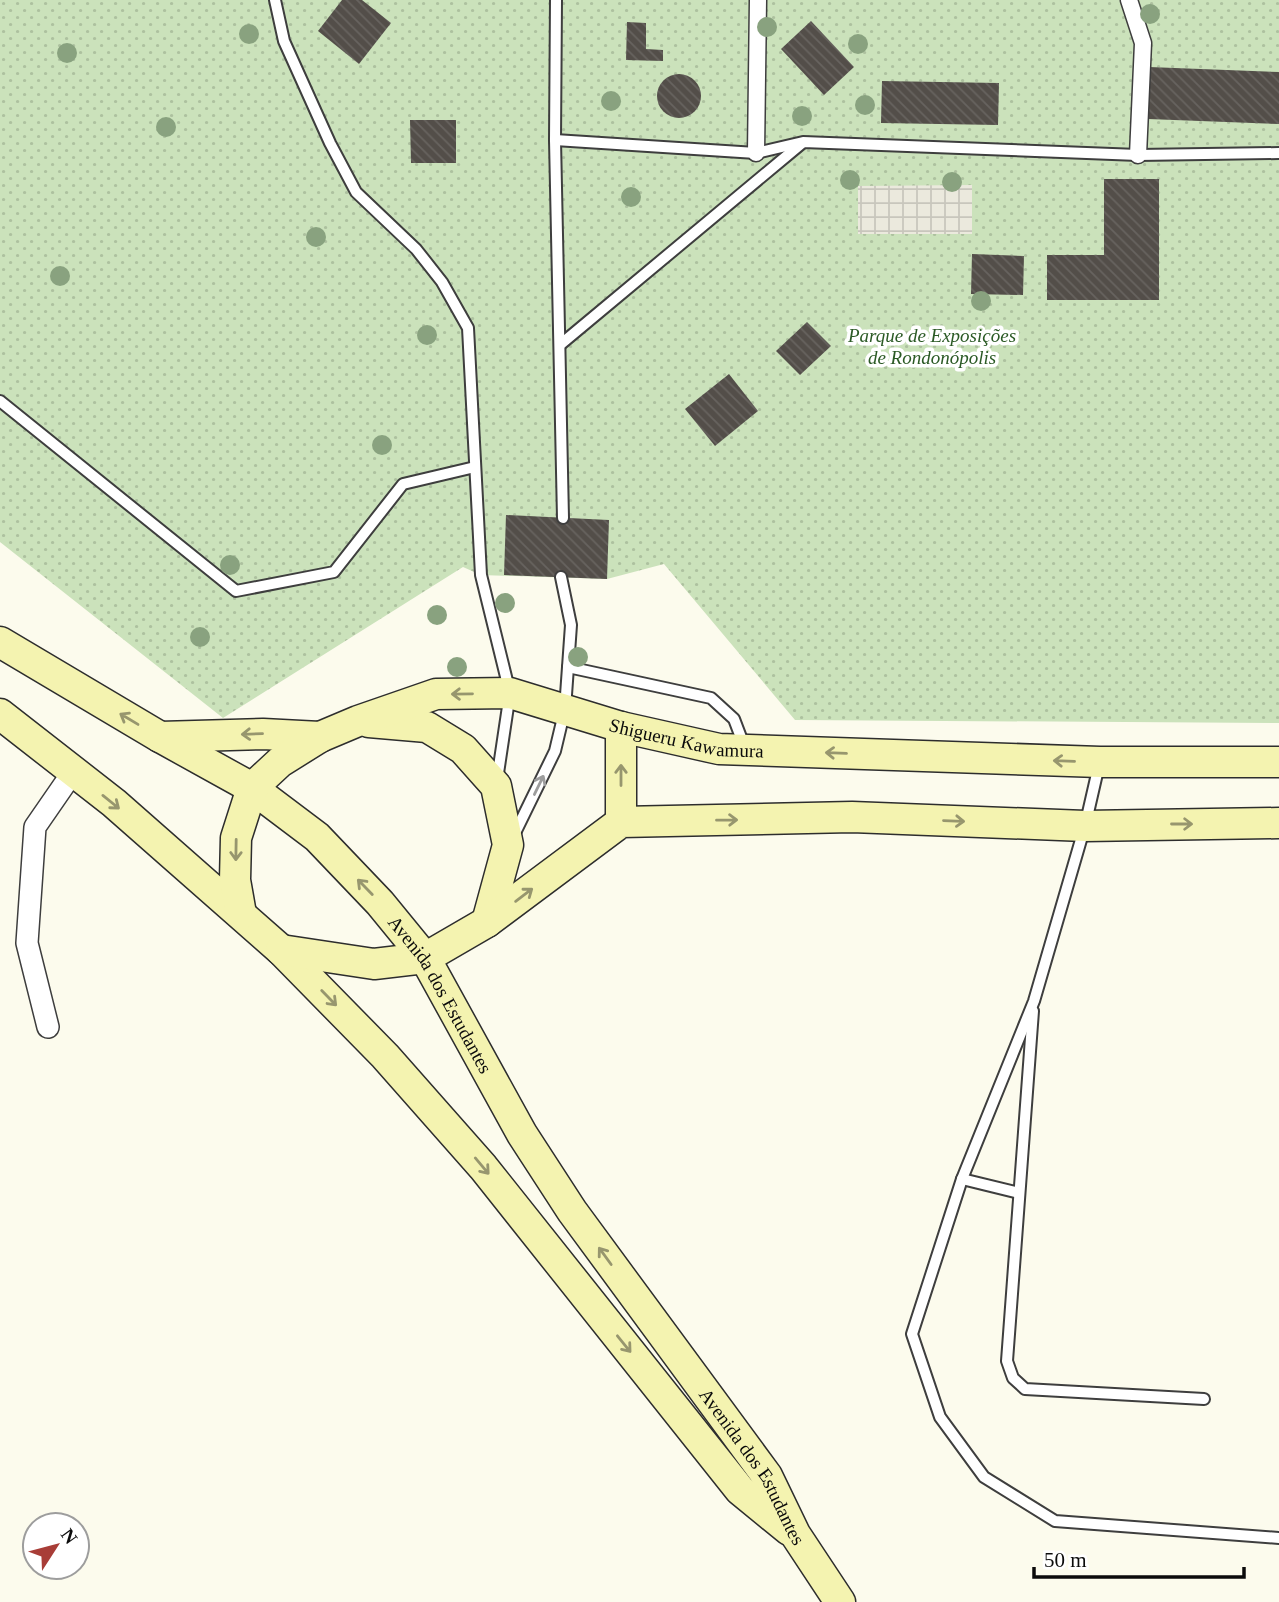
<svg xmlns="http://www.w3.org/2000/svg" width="1279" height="1602" viewBox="0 0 1279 1602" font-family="Georgia,serif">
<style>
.park{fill:url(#park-dots)}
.plaza{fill:url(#plaza-grid)}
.building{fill:url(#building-back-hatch)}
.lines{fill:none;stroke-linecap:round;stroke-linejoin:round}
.service-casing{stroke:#3e3e3e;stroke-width:14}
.pedestrian-casing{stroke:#3e3e3e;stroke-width:19}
.minor-casing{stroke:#3e3e3e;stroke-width:24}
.secondary-casing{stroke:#2d2d2d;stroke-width:33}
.service{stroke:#fff;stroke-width:10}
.pedestrian{stroke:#fff;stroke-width:16}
.minor{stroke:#fff;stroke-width:21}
.secondary{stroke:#f4f3b0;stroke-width:30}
.tree{fill:#89a27f}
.oneway{stroke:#97966e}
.oneway2{stroke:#9d9d9d}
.labels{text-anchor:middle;stroke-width:7;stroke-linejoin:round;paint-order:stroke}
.park-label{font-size:19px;font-style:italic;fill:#2b5a25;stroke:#fff}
.street-label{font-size:19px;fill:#0b0b0b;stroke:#fff}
</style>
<defs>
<pattern id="park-dots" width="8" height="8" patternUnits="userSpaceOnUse" patternTransform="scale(1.75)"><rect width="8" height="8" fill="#cbe2bb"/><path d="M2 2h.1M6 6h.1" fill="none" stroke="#adc19f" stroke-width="1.8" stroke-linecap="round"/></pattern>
<pattern id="plaza-grid" width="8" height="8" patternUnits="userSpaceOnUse" patternTransform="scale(1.75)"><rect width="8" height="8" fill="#ebe9dd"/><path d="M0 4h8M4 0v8" fill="none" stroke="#c8c6bc"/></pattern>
<pattern id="building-back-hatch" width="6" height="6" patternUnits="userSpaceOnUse" patternTransform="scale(1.75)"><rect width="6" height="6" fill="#534e49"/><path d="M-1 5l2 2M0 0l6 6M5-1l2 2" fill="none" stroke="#67635f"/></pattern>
</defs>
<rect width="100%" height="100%" fill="#fcfbed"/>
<polygon class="park" points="0,0 1279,0 1279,723 795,720 664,564 607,579 481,575 463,567 223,718 0,542"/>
<polygon class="plaza" points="972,185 972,234 858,234 858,186"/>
<g class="building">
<polygon points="342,0 362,0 391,23 359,64 318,31"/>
<polygon points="811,21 854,67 824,95 781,49"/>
<polygon points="627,22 646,23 646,49 663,50 663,61 626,60"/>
<polygon points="1149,67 1279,72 1279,124 1148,119"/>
<circle cx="679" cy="96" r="22"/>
<polygon points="882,81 999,83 998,125 881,123"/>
<polygon points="410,120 456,120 456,163 411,163"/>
<polygon points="1104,179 1159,179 1159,300 1047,300 1047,255 1104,255"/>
<polygon points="972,254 1024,256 1023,295 971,294"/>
<polygon points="807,322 831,346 800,375 776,351"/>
<polygon points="729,374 758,411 715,446 685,409"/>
<polygon points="506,515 609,520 607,579 504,575"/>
</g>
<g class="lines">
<g class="service-casing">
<g id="service">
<polyline points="275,0 284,41 330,143 356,192 416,249 442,282 468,328 481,575 510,693 497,780"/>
<polyline points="556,0 555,140 563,518"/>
<polyline points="555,140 756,153 803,142 1138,155 1279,153"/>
<polyline points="561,344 801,144"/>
<polyline points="0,401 236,591 334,572 403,484 475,467"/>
<polyline points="568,667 711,698 734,719 745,748"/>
<polyline points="1099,765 1085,826 1034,1001 962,1179 912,1334 940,1417 984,1477 1055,1521 1279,1538"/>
<polyline points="513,837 555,751 565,709 571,625 561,577"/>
<polyline points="1033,1011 1007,1361 1013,1378 1025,1389 1204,1399"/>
<polyline points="962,1179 1019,1193"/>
</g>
</g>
<g class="pedestrian-casing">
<g id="pedestrian">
<polyline points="1129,0 1143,43 1138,155"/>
<polyline points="756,153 758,0"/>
</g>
</g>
<g class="minor-casing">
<polyline id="minor" points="48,1027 27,943 35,827 73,772"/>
</g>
<g class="secondary-casing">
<g id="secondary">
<path id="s1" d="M0,642L160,737L252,788L317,837L380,903L425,958L522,1134L572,1211L767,1476L795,1534L840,1602"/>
<polyline points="0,714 114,803 281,950 385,1056 483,1167 740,1490 789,1530"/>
<polyline points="369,722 427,727 463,749 496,786 508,845 487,922"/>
<polyline points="160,737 263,734 320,737"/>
<polyline points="621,822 621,727"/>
<path id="s2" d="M241,914L235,880L236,838L252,788L280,762L320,737L358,721L436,694L510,693L621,727L719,749L1100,762H1279"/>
<polyline points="281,950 374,964 425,958 487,922 621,822 852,817 1085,826 1279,823"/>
</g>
</g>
<use href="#service" class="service"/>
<use href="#pedestrian" class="pedestrian"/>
<use href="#minor" class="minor"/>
<use href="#secondary" class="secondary"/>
</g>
<g class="tree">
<circle cx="1150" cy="14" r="10"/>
<circle cx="767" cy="27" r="10"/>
<circle cx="249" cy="34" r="10"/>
<circle cx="858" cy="44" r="10"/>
<circle cx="67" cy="53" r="10"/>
<circle cx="611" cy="101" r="10"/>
<circle cx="865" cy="105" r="10"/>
<circle cx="802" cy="116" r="10"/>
<circle cx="166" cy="127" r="10"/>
<circle cx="850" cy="180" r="10"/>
<circle cx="952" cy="182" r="10"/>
<circle cx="631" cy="197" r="10"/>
<circle cx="316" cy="237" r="10"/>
<circle cx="60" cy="276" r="10"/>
<circle cx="981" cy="301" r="10"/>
<circle cx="427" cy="335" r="10"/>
<circle cx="382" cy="445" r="10"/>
<circle cx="230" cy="565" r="10"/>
<circle cx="505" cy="603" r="10"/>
<circle cx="437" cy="615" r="10"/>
<circle cx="200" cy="637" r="10"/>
<circle cx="578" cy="657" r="10"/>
<circle cx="457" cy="667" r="10"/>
</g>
<defs><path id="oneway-shaft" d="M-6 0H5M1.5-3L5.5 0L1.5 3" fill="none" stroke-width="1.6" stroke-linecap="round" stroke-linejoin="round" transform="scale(1.75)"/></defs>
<g class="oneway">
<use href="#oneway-shaft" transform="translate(462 694) rotate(179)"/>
<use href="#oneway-shaft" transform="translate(129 719) rotate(-149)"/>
<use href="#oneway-shaft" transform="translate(252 734) rotate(178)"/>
<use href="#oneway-shaft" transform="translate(836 753) rotate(-178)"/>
<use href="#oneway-shaft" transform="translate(1064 761) rotate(-178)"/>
<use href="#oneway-shaft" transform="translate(621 775) rotate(-90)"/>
<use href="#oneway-shaft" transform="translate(111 802) rotate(39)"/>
<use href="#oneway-shaft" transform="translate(727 820) rotate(-1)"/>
<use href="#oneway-shaft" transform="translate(954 821) rotate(2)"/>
<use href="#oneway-shaft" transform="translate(1182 824)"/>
<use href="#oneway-shaft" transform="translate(236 850) rotate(91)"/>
<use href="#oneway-shaft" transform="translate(365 887) rotate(-134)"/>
<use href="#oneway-shaft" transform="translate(524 895) rotate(-37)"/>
<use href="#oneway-shaft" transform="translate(329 998) rotate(46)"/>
<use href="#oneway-shaft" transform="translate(482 1166) rotate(50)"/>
<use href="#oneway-shaft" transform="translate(605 1256) rotate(-126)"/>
<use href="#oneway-shaft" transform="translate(624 1344) rotate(51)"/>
</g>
<use class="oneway2" href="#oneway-shaft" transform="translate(539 785) rotate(-64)"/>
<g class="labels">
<g class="park-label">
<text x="932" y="342">Parque de Exposições<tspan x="932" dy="22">de Rondonópolis</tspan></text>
</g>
<g class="street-label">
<text dy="7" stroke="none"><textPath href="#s2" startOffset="595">Shigueru Kawamura</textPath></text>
<text dy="7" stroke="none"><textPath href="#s1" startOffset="574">Avenida dos Estudantes</textPath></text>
<text dy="7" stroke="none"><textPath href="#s1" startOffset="1141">Avenida dos Estudantes</textPath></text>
</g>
</g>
<g transform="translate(56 1546) rotate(54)"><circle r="33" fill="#ffffff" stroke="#9d9d9d" stroke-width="2"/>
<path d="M0-5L12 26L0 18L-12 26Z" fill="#a83d37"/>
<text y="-10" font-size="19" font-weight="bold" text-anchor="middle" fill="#0b0b0b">N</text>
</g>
<path d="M1034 1567v10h210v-10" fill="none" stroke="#0b0b0b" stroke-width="3.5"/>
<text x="1044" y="1567" font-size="21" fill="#0b0b0b" stroke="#ffffff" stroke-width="5" paint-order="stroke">50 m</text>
</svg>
